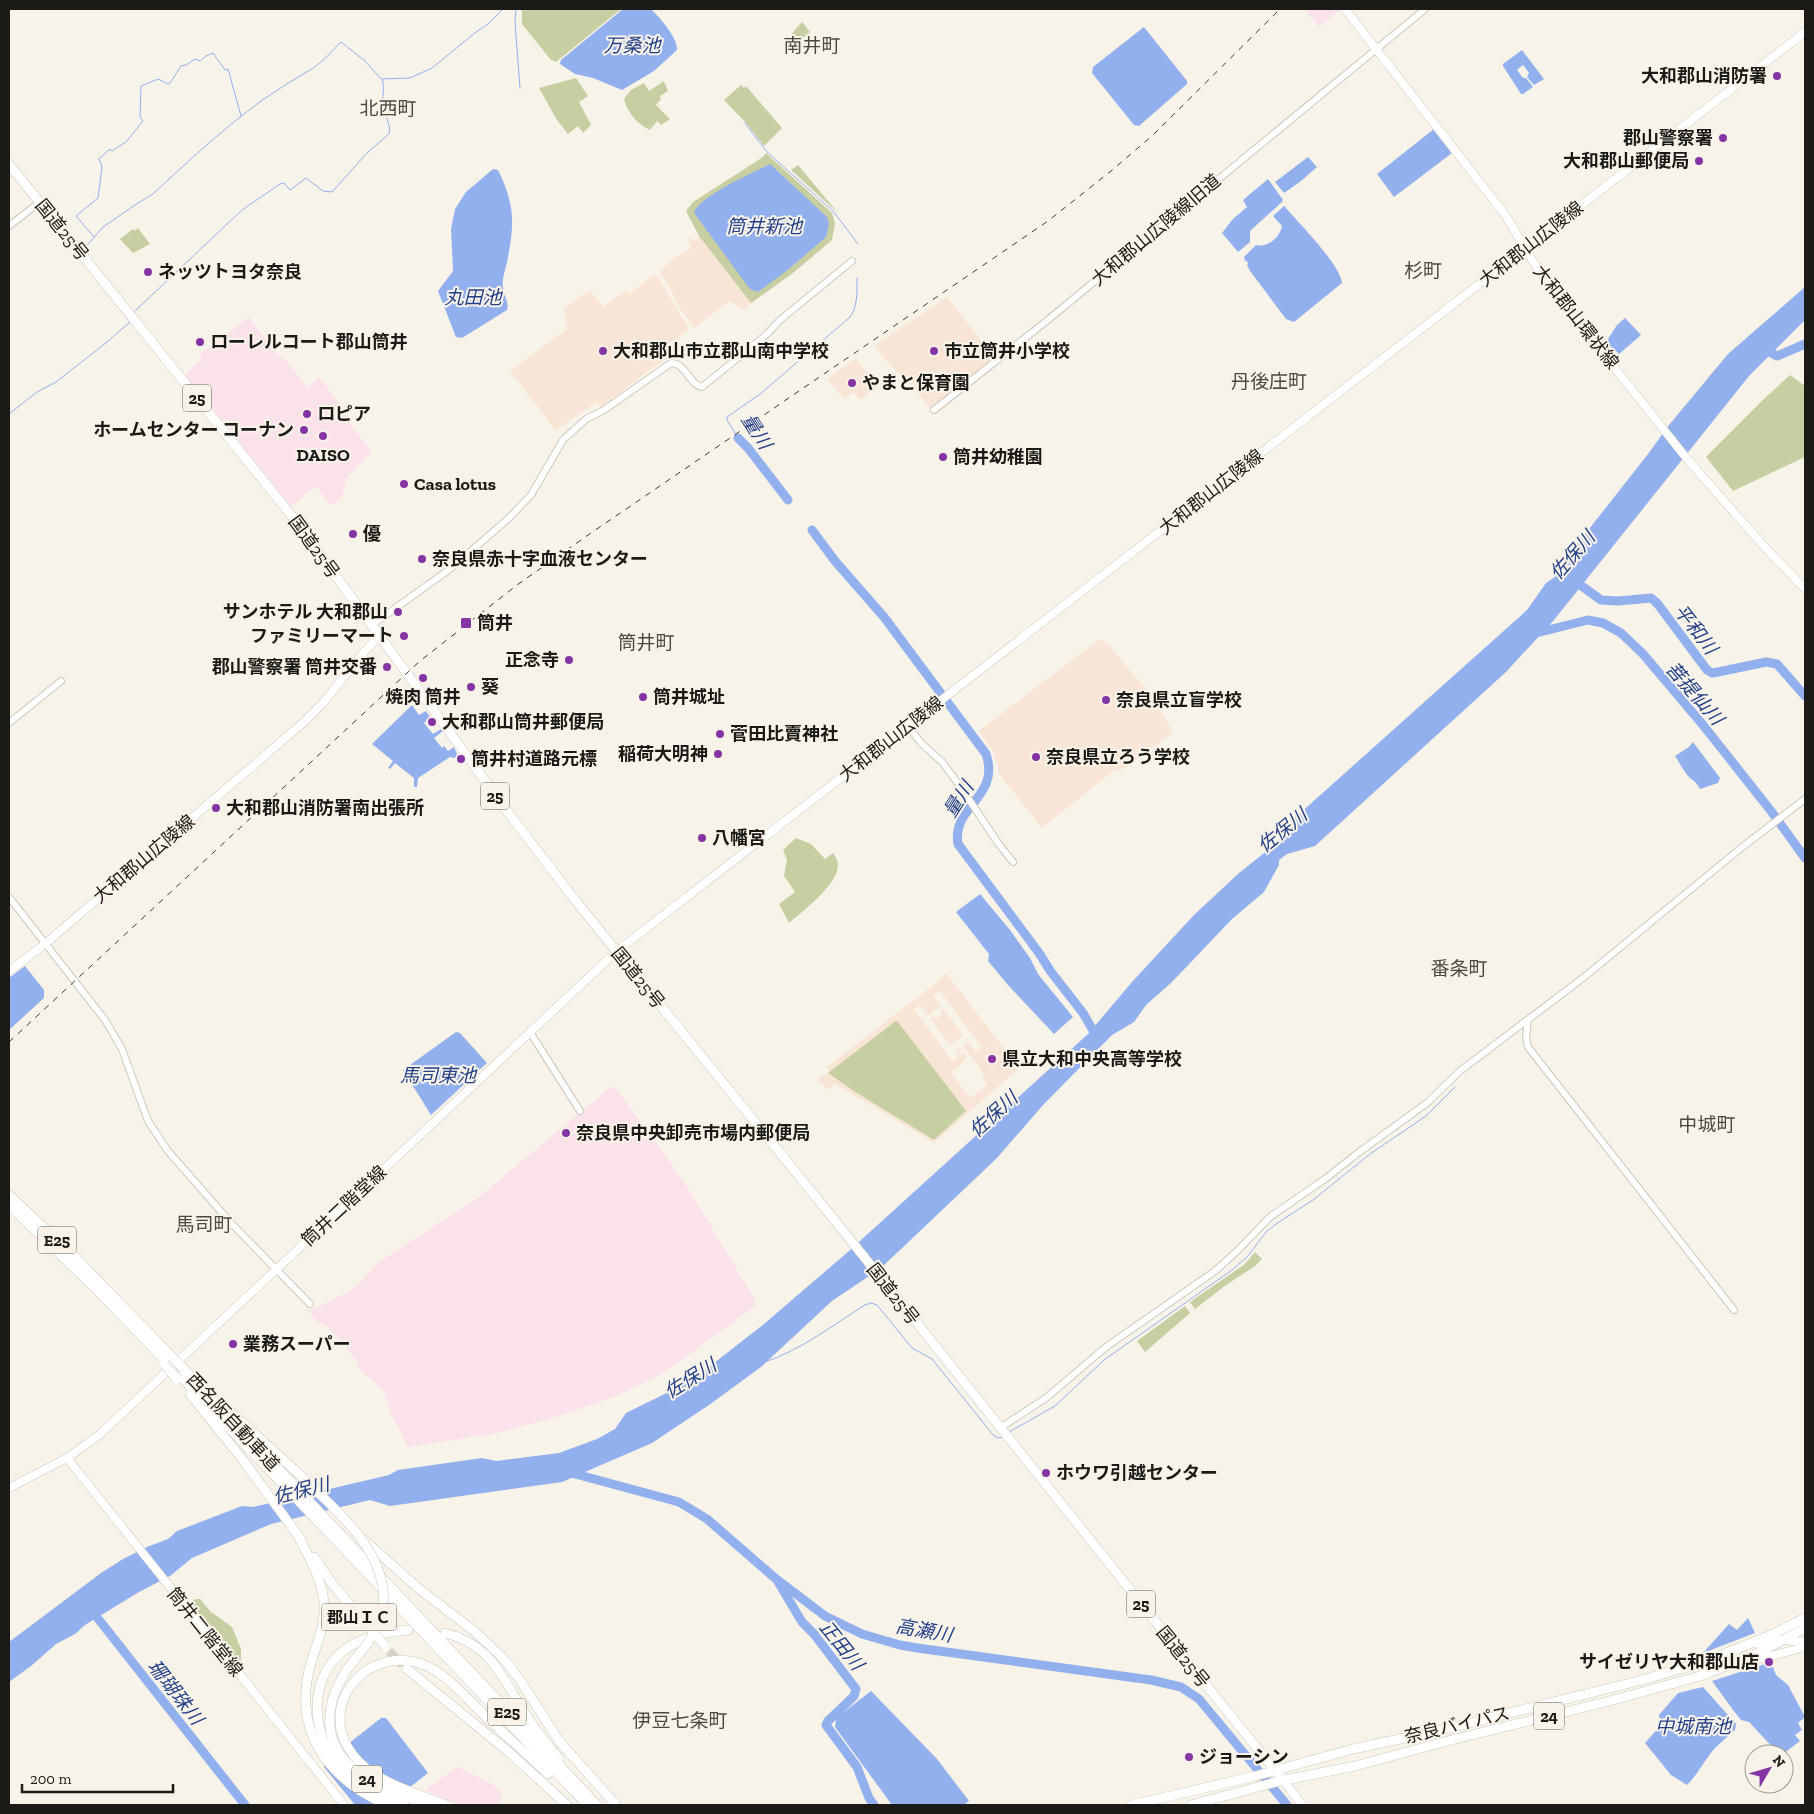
<svg xmlns="http://www.w3.org/2000/svg" width="1814" height="1814" viewBox="0 0 1814 1814" font-family="'Zilla Slab','Noto Sans JP',serif">
<style>
.commercial{fill:#fbe1e9}
.education{fill:#f9e5d6;fill-rule:evenodd}
.green{fill:#c7cea2}
.water{fill:#92b0ed}
.lines{fill:none;stroke-linecap:round;stroke-linejoin:round}
.stream{stroke:#92b0ed;stroke-width:1}
.river{stroke:#92b0ed;stroke-width:9}
.highway-tunnel{stroke:#d7d2c8;stroke-width:9;stroke-dasharray:9 4.5;stroke-linecap:butt}
.minor-casing{stroke:#cdc8bd;stroke-width:8}
.major-casing{stroke:#cdc8bd;stroke-width:9}
.highway-casing{stroke:#cdc8bd;stroke-width:10}
.minor{stroke:#fff;stroke-width:6}
.major{stroke:#fff;stroke-width:8}
.highway{stroke:#fff;stroke-width:9}
.rail{stroke:#3e3b36;stroke-width:1;stroke-dasharray:6 6;stroke-linecap:butt}
.highway-bridge-casing{stroke:#cdc8bd;stroke-width:10;stroke-linecap:butt}
.highway-bridge{stroke:#fff;stroke-width:9}
.poi-dot{fill:#8534a3;stroke:#f8f3e8;stroke-width:2}
.labels{text-anchor:middle;stroke-width:4;stroke-linejoin:round;paint-order:stroke}
.shield{fill:#f8f3e8;stroke:#5e5b55;stroke-width:1}
.shield-label{font-size:16px;font-weight:bold;fill:#1c1a16}
.poi-label{font-size:18px;font-weight:bold;fill:#1c1a16;stroke:#f8f3e8;text-anchor:start}
.street-label{font-size:18px;fill:#1c1a16;stroke:#f8f3e8}
.water-label{font-size:19px;font-style:italic;fill:#234088;stroke:#f8f3e8}
.neighbourhood-label{font-size:19px;fill:#4d4940;stroke:#f8f3e8}
</style>
<rect width="100%" height="100%" fill="#f8f3e8"/>
<g class="commercial">
<polygon points="1305,9 1339,9 1340,10 1319,27"/>
<polygon points="249,317 278,355 287,362 308,388 320,377 344,411 353,428 372,451 349,475 340,500 330,505 316,486 291,506 185,374 202,360 199,355"/>
<polygon points="611,1087 615,1087 658,1145 688,1188 755,1300 755,1306 665,1372 614,1397 556,1417 498,1433 408,1447 391,1414 384,1391 360,1370 356,1360 337,1336 329,1328 317,1322 309,1311 346,1293 358,1284 379,1262 479,1197"/>
<polygon points="457,1767 491,1783 502,1793 498,1805 460,1805 425,1790"/>
</g>
<g class="education">
<polygon points="699,236 751,303 744,310 730,301 694,328 679,307 667,283 659,272 674,258 689,250 691,247 688,240 689,237 694,241"/>
<polygon points="653,275 657,276 688,327 687,331 666,346 671,357 648,371 601,407 597,402 556,430 510,371 567,329 564,308 590,290 603,307 626,290 629,294"/>
<polygon points="947,297 994,357 995,360 930,409 914,388 886,361 875,345"/>
<polygon points="856,359 878,386 860,400 853,392 844,399 827,379"/>
<polygon points="1100,639 1108,644 1131,672 1145,687 1172,730 1172,733 1125,768 1115,770 1042,828 999,774 997,763 992,750 979,731"/>
<path d="M946,973L1019,1068L934,1143L835,1084L828,1090L817,1080L829,1071L827,1067L936,983ZM940,991L982,1048L976,1052L968,1042L963,1046L985,1076L982,1078L987,1085L970,1098L951,1073L964,1062L963,1060L967,1057L964,1052L960,1055L958,1053L962,1050L960,1048L955,1052L958,1057L952,1061L914,1009L920,1005L928,1016L941,1006L933,995ZM837,1066L962,1105L966,1111L934,1140L852,1090L828,1073Z"/>
<polygon points="943,1009 963,1035 950,1045 930,1018 933,1016 936,1019 942,1014 940,1011"/>
</g>
<g class="green">
<polygon points="522,9 621,9 556,62 551,60 522,24"/>
<polygon points="802,22 810,32 793,47 787,39"/>
<polygon points="576,78 588,96 579,102 591,125 583,133 578,126 568,134 557,120 539,88"/>
<path d="M664,81L668,91L660,96L661,99L656,105L670,119L661,125L657,121L650,130C637,124 627,112 624,99L631,90L644,83L649,91Z"/>
<polygon points="741,85 744,88 746,86 782,128 764,146 746,123 724,100"/>
<polygon points="766,153 832,213 835,223 832,240 793,273 751,303 699,236 686,211 693,202 763,157"/>
<polygon points="798,165 838,213 791,170"/>
<polygon points="138,228 150,244 133,253 120,239 133,229 134,231"/>
<polygon points="1790,375 1805,386 1805,457 1733,491 1706,457 1766,397"/>
<path d="M796,838L811,844L825,859L833,853C835,856 838,861 838,864C839,884 803,911 789,923L779,904L795,892L784,876L787,860L783,850Z"/>
<polygon points="896,1021 898,1022 966,1111 934,1140 852,1090 828,1073"/>
<polygon points="1255,1252 1262,1259 1255,1266 1226,1285 1195,1309 1190,1302 1245,1264"/>
<polygon points="1185,1306 1190,1313 1145,1352 1137,1341"/>
<polygon points="196,1599 200,1599 211,1612 232,1627 241,1649 241,1661 239,1665 189,1602"/>
</g>
<g class="water">
<path d="M623,9H651C660,18 678,38 677,50L654,71L622,90L593,78L575,74L560,64L561,60Z"/>
<polygon points="1144,27 1187,81 1187,84 1139,126 1134,125 1092,73 1093,67"/>
<polygon points="1522,50 1544,79 1534,85 1527,77 1529,73 1523,65 1517,70 1523,78 1526,78 1533,87 1523,94 1521,94 1503,66 1503,64"/>
<polygon points="1434,129 1452,153 1394,197 1377,174"/>
<polygon points="1308,157 1317,167 1301,181 1284,193 1275,182"/>
<path d="M770,164L827,217L829,224L826,237L790,268L758,292L750,289L694,213C699,196 753,173 770,164Z"/>
<path d="M493,169L498,170C514,203 515,221 508,257C507,266 501,279 503,288C504,297 509,301 507,310L462,338L456,337L438,291L453,271L451,229L455,209L466,192Z"/>
<polygon points="1268,179 1283,200 1282,202 1250,231 1250,242 1238,252 1222,233 1232,220 1247,207 1243,200"/>
<path d="M1284,206C1298,222 1340,264 1342,283L1294,322L1286,319L1250,271L1247,265L1248,264L1247,261H1245L1244,257L1256,245C1268,248 1280,237 1282,226L1273,216Z"/>
<polygon points="1805,287 1805,320 1749,376 1554,620 1506,672 1315,846 1287,854 1279,860 1279,865 1264,892 1232,919 1172,982 1146,1005 1134,1022 1112,1035 1044,1104 997,1158 881,1268 832,1301 761,1367 709,1405 652,1443 562,1482 390,1506 370,1500 271,1524 192,1558 170,1576 139,1592 85,1625 75,1634 56,1644 31,1666 9,1682 9,1642 101,1573 123,1559 147,1547 168,1539 177,1531 242,1506 253,1507 389,1475 398,1470 482,1458 496,1461 559,1453 597,1439 615,1429 626,1413 691,1381 764,1324 849,1251 1088,1034 1132,982 1194,915 1239,873 1278,842 1288,824 1527,610 1546,583 1568,568 1571,552 1648,454 1669,425 1728,354"/>
<polygon points="1625,318 1641,335 1619,354 1606,342 1617,325"/>
<polygon points="412,705 419,715 426,711 430,717 424,723 433,734 441,729 443,731 434,738 442,748 444,746 448,751 454,747 459,759 450,757 418,778 417,787 414,787 414,778 395,763 390,769 388,768 393,761 372,744"/>
<path d="M1693,742L1720,778L1718,783L1700,789C1697,783 1694,781 1689,777C1683,771 1680,763 1675,756L1689,747Z"/>
<polygon points="980,894 1010,930 1030,958 1038,974 1073,1017 1054,1034 1008,985 988,961 989,954 956,912"/>
<polygon points="25,966 44,990 44,998 9,1030 9,978"/>
<polygon points="456,1032 460,1033 487,1063 431,1115 403,1070"/>
<polygon points="1748,1618 1755,1633 1703,1653 1729,1624 1737,1630"/>
<path d="M1771,1662L1776,1675L1788,1685L1805,1717L1798,1723L1802,1730L1795,1735L1800,1741L1783,1754H1779L1749,1722L1741,1720C1730,1707 1722,1694 1712,1681Z"/>
<path d="M1703,1687L1736,1724L1735,1730C1728,1736 1721,1742 1714,1749C1704,1761 1698,1774 1687,1785L1671,1775L1645,1743L1661,1725L1659,1715L1678,1693Z"/>
<polygon points="871,1691 937,1759 969,1801 964,1805 892,1805 835,1727 836,1718"/>
<polygon points="381,1718 386,1718 428,1773 387,1805 355,1805 324,1767 325,1762"/>
</g>
<g class="lines">
<g class="stream">
<polyline points="516,9 515,22 520,88"/>
<polyline points="745,123 767,152 833,211 858,244"/>
<polyline points="94,237 76,216 98,198 102,167 99,159 110,149 112,151 126,142 143,121 140,117 141,86 158,79 168,84 170,83 181,66 186,65 195,59 200,61 206,56 213,53 225,70 228,69 241,116"/>
<path d="M84,249L103,227L138,203L153,194C187,162 223,129 261,101C277,90 293,80 310,70C322,63 332,51 341,42L365,61L381,79L410,78L432,68L476,32L488,24L503,9"/>
<path d="M135,311L242,210L280,184L284,183L290,190L306,178L323,191L332,192L367,153L389,134C392,125 384,116 383,106C381,97 386,90 382,81L384,80"/>
<polyline points="9,414 37,392 56,382 107,342 130,322 116,304"/>
<path d="M738,438L727,420V417L760,394L849,318C858,308 857,291 857,278"/>
<path d="M765,1362C801,1350 833,1325 865,1305L871,1303L877,1305L912,1348L932,1359L994,1436L999,1438L1002,1437"/>
<polyline points="1009,1432 1055,1406 1104,1360 1232,1270 1248,1256 1266,1232 1276,1224 1313,1200 1370,1154 1426,1116 1455,1087"/>
</g>
<g class="river">
<polyline points="1762,348 1777,356 1805,344"/>
<polyline points="738,438 748,448 788,500"/>
<path d="M812,530L835,561L884,617L986,754C1001,798 951,806 958,844L1039,953L1051,972L1083,1013L1098,1039"/>
<polyline points="1572,584 1576,582 1601,600 1618,601 1651,598 1657,603 1707,670 1712,673 1718,672 1766,662 1777,664 1805,696"/>
<polyline points="1532,634 1588,620 1603,623 1621,633 1643,654 1703,725 1771,811 1805,858"/>
<polyline points="568,1472 679,1502 707,1519 775,1578 825,1616 862,1634 900,1645 917,1648 1151,1680 1181,1687 1199,1699 1287,1805"/>
<polyline points="777,1580 802,1622 814,1634 856,1689 854,1696 828,1721 826,1725 857,1767 869,1798 874,1805"/>
<polyline points="88,1612 96,1616 245,1805"/>
</g>
<polyline class="highway-tunnel" points="389,1651 403,1665"/>
<g class="minor-casing">
<g id="minor">
<polyline points="9,226 40,202"/>
<polyline points="934,410 1049,319 1425,9"/>
<path d="M372,625L450,569L508,519L531,495L563,440L586,419L604,410L671,363C686,363 689,385 702,387L766,335L780,320L852,261"/>
<polyline points="9,723 61,681"/>
<polyline points="908,726 921,743 942,762 960,786 998,843 1013,862"/>
<polyline points="9,897 105,1020 122,1049 148,1121 168,1151 231,1223 310,1304"/>
<polyline points="1528,1020 1526,1037 1528,1047 1734,1310"/>
<polyline points="530,1032 580,1111"/>
<polyline points="1000,1428 1046,1398 1106,1347 1215,1271 1236,1252 1270,1217 1325,1179 1358,1153 1427,1103 1460,1071 1583,978 1741,848 1805,799"/>
</g>
</g>
<g class="major-casing">
<g id="major">
<polyline points="1345,9 1506,216 1532,260 1558,297 1688,460 1762,544 1805,589"/>
<polyline points="9,971 45,944 304,722 323,703 364,652 380,635"/>
<polyline points="67,1458 344,1805"/>
<polyline points="9,1488 67,1458 99,1435 617,951 1805,32"/>
<polyline points="1758,1644 1774,1639 1805,1642"/>
<polyline points="1744,1663 1805,1647"/>
<polyline points="1284,1781 1302,1805"/>
</g>
</g>
<g class="highway-casing">
<g id="highway">
<polyline points="9,164 295,520 510,815 575,900 849,1238 1235,1721 1284,1781"/>
<polyline points="9,1195 73,1255 172,1357"/>
<polyline points="9,1205 98,1291 167,1362"/>
<polyline points="185,1370 597,1805"/>
<polyline points="180,1376 587,1805"/>
<polyline points="190,1394 243,1460 302,1541"/>
<polyline points="231,1412 299,1474"/>
<path d="M298,1536C309,1557 322,1579 324,1603C326,1625 316,1645 310,1666C293,1732 328,1779 387,1805"/>
<polyline points="363,1539 418,1588 474,1631 502,1657 520,1680 559,1741 616,1805"/>
<polyline points="314,1557 334,1586"/>
<path d="M445,1633C493,1645 502,1679 527,1716C536,1731 548,1745 559,1759"/>
<path d="M348,1668C322,1707 321,1748 363,1776C382,1789 405,1796 426,1805"/>
<polyline points="407,1669 509,1752 567,1805"/>
<path d="M404,1805C382,1796 358,1787 342,1769C310,1735 306,1677 347,1648C365,1636 387,1632 408,1630"/>
<path d="M446,1805C414,1792 375,1783 353,1755C316,1708 363,1647 419,1663C445,1671 465,1697 484,1715C505,1735 527,1754 548,1774"/>
<polyline points="1132,1805 1255,1776 1353,1749 1446,1729 1642,1680 1704,1662 1771,1635 1805,1618"/>
<polyline points="1191,1805 1280,1781 1355,1766 1455,1739 1606,1702 1700,1676 1755,1655 1805,1628"/>
</g>
</g>
<use href="#minor" class="minor"/>
<use href="#major" class="major"/>
<use href="#highway" class="highway"/>
<polyline class="rail" points="9,1042 420,661 517,585 591,533 1048,221 1111,171 1152,136 1280,9"/>
<g class="highway-bridge-casing">
<g id="highway-bridge">
<polyline points="172,1357 185,1370"/>
<polyline points="164,1364 177,1379"/>
<path d="M299,1474C337,1512 403,1563 378,1624C372,1640 359,1654 348,1668"/>
<polyline points="334,1586 385,1646"/>
</g>
</g>
<use href="#highway-bridge" class="highway-bridge"/>
</g>
<g class="poi-dot">
<circle cx="1777" cy="76" r="5"/>
<circle cx="1723" cy="138" r="5"/>
<circle cx="1699" cy="161" r="5"/>
<circle cx="148" cy="272" r="5"/>
<circle cx="200" cy="342" r="5"/>
<circle cx="603" cy="351" r="5"/>
<circle cx="934" cy="351" r="5"/>
<circle cx="852" cy="383" r="5"/>
<circle cx="307" cy="414" r="5"/>
<circle cx="304" cy="430" r="5"/>
<circle cx="323" cy="436" r="5"/>
<circle cx="943" cy="457" r="5"/>
<circle cx="404" cy="484" r="5"/>
<circle cx="353" cy="534" r="5"/>
<circle cx="422" cy="559" r="5"/>
<circle cx="398" cy="612" r="5"/>
<rect x="460" y="617" width="12" height="12" rx="2.5"/>
<circle cx="404" cy="636" r="5"/>
<circle cx="569" cy="660" r="5"/>
<circle cx="387" cy="667" r="5"/>
<circle cx="423" cy="678" r="5"/>
<circle cx="471" cy="687" r="5"/>
<circle cx="643" cy="697" r="5"/>
<circle cx="1106" cy="700" r="5"/>
<circle cx="432" cy="722" r="5"/>
<circle cx="720" cy="734" r="5"/>
<circle cx="718" cy="754" r="5"/>
<circle cx="1036" cy="757" r="5"/>
<circle cx="461" cy="759" r="5"/>
<circle cx="216" cy="808" r="5"/>
<circle cx="702" cy="838" r="5"/>
<circle cx="992" cy="1059" r="5"/>
<circle cx="566" cy="1133" r="5"/>
<circle cx="233" cy="1344" r="5"/>
<circle cx="1046" cy="1473" r="5"/>
<circle cx="1769" cy="1662" r="5"/>
<circle cx="1189" cy="1757" r="5"/>
</g>
<g class="labels">
<g class="shield">
<rect x="183" y="384.5" width="28" height="27" rx="4"/>
<rect x="481" y="782.5" width="28" height="27" rx="4"/>
<rect x="38" y="1226.5" width="38" height="27" rx="4"/>
<rect x="1127" y="1590.5" width="28" height="27" rx="4"/>
<rect x="321.5" y="1603.5" width="75" height="27" rx="4"/>
<rect x="488" y="1698.5" width="38" height="27" rx="4"/>
<rect x="1534" y="1702.5" width="30" height="27" rx="4"/>
<rect x="352" y="1765.5" width="30" height="27" rx="4"/>
</g>
<g class="shield-label">
<text x="197" y="404">25</text>
<text x="495" y="802">25</text>
<text x="57" y="1246">E25</text>
<text x="1141" y="1610">25</text>
<text x="359" y="1623">郡山ＩＣ</text>
<text x="507" y="1718">E25</text>
<text x="1549" y="1722">24</text>
<text x="367" y="1785">24</text>
</g>
<g class="poi-label">
<text x="1767" y="82" text-anchor="end">大和郡山消防署</text>
<text x="1713" y="144" text-anchor="end">郡山警察署</text>
<text x="1689" y="167" text-anchor="end">大和郡山郵便局</text>
<text x="158" y="278">ネッツトヨタ奈良</text>
<text x="210" y="348">ローレルコート郡山筒井</text>
<text x="613" y="357">大和郡山市立郡山南中学校</text>
<text x="944" y="357">市立筒井小学校</text>
<text x="862" y="389">やまと保育園</text>
<text x="317" y="420">ロピア</text>
<text x="294" y="436" text-anchor="end">ホームセンター コーナン</text>
<text x="323" y="461" text-anchor="middle">DAISO</text>
<text x="953" y="463">筒井幼稚園</text>
<text x="414" y="490">Casa lotus</text>
<text x="363" y="540">優</text>
<text x="432" y="565">奈良県赤十字血液センター</text>
<text x="388" y="618" text-anchor="end">サンホテル 大和郡山</text>
<text x="477" y="629">筒井</text>
<text x="394" y="642" text-anchor="end">ファミリーマート</text>
<text x="559" y="666" text-anchor="end">正念寺</text>
<text x="377" y="673" text-anchor="end">郡山警察署 筒井交番</text>
<text x="481" y="693">葵</text>
<text x="423" y="703" text-anchor="middle">焼肉 筒井</text>
<text x="653" y="703">筒井城址</text>
<text x="1116" y="706">奈良県立盲学校</text>
<text x="442" y="728">大和郡山筒井郵便局</text>
<text x="730" y="740">菅田比賣神社</text>
<text x="708" y="760" text-anchor="end">稲荷大明神</text>
<text x="1046" y="763">奈良県立ろう学校</text>
<text x="471" y="765">筒井村道路元標</text>
<text x="226" y="814">大和郡山消防署南出張所</text>
<text x="712" y="844">八幡宮</text>
<text x="1002" y="1065">県立大和中央高等学校</text>
<text x="576" y="1139">奈良県中央卸売市場内郵便局</text>
<text x="243" y="1350">業務スーパー</text>
<text x="1056" y="1479">ホウワ引越センター</text>
<text x="1759" y="1668" text-anchor="end">サイゼリヤ大和郡山店</text>
<text x="1199" y="1763">ジョーシン</text>
</g>
<g class="street-label">
<text transform="translate(62 230) rotate(51)" y="6">国道25号</text>
<text transform="translate(1156 230) rotate(-40)" y="6">大和郡山広陵線旧道</text>
<text transform="translate(1531 244) rotate(-38)" y="6">大和郡山広陵線</text>
<text transform="translate(1576 317) rotate(52)" y="6">大和郡山環状線</text>
<text transform="translate(1211 492) rotate(-38)" y="6">大和郡山広陵線</text>
<text transform="translate(314 547) rotate(54)" y="6">国道25号</text>
<text transform="translate(891 739) rotate(-38)" y="6">大和郡山広陵線</text>
<text transform="translate(144 859) rotate(-40)" y="6">大和郡山広陵線</text>
<text transform="translate(638 978) rotate(51)" y="6">国道25号</text>
<text transform="translate(344 1206) rotate(-43)" y="6">筒井二階堂線</text>
<text transform="translate(893 1294) rotate(52)" y="6">国道25号</text>
<text transform="translate(233 1422) rotate(47)" y="6">西名阪自動車道</text>
<text transform="translate(205 1632) rotate(51)" y="6">筒井二階堂線</text>
<text transform="translate(1183 1657) rotate(51)" y="6">国道25号</text>
<text transform="translate(1457 1725) rotate(-13)" y="6">奈良バイパス</text>
</g>
<g class="water-label">
<text x="632" y="52">万桑池</text>
<text x="764" y="233">筒井新池</text>
<text x="473" y="304">丸田池</text>
<text transform="translate(757 431) rotate(57)" y="7">量川</text>
<text transform="translate(1572 555) rotate(-49)" y="7">佐保川</text>
<text transform="translate(1696 629) rotate(52)" y="7">平和川</text>
<text transform="translate(1695 693) rotate(49)" y="7">菩提仙川</text>
<text transform="translate(958 799) rotate(-58)" y="7">量川</text>
<text transform="translate(1282 830) rotate(-39)" y="7">佐保川</text>
<text x="438" y="1082">馬司東池</text>
<text transform="translate(993 1114) rotate(-42)" y="7">佐保川</text>
<text transform="translate(690 1378) rotate(-32)" y="7">佐保川</text>
<text transform="translate(301 1490) rotate(-14)" y="7">佐保川</text>
<text transform="translate(924 1630) rotate(10)" y="7">高瀬川</text>
<text transform="translate(842 1645) rotate(51)" y="7">正田川</text>
<text transform="translate(176 1692) rotate(52)" y="7">珊瑚珠川</text>
<text x="1693" y="1733">中城南池</text>
</g>
<g class="neighbourhood-label">
<text x="812" y="52">南井町</text>
<text x="388" y="115">北西町</text>
<text x="1423" y="277">杉町</text>
<text x="1269" y="388">丹後庄町</text>
<text x="646" y="649">筒井町</text>
<text x="1459" y="975">番条町</text>
<text x="1707" y="1131">中城町</text>
<text x="204" y="1231">馬司町</text>
<text x="680" y="1727">伊豆七条町</text>
</g>
</g>
<rect width="1814" height="1814" fill="none" stroke="#1c1a16" stroke-width="20"/>
<g transform="translate(1769 1769) rotate(52)"><circle r="24" fill="#f8f3e8" stroke="#a09c94"/>
<path d="M0-4L9 19L0 12L-9 19Z" fill="#8534a3"/>
<text y="-8" font-size="14" font-weight="bold" text-anchor="middle" fill="#1c1a16">N</text>
</g>
<path d="M22 1784v8h151v-8" fill="none" stroke="#1c1a16" stroke-width="2.5"/>
<text x="30" y="1784" font-size="15" fill="#1c1a16" stroke="#f8f3e8" stroke-width="4" paint-order="stroke">200 m</text>
</svg>
